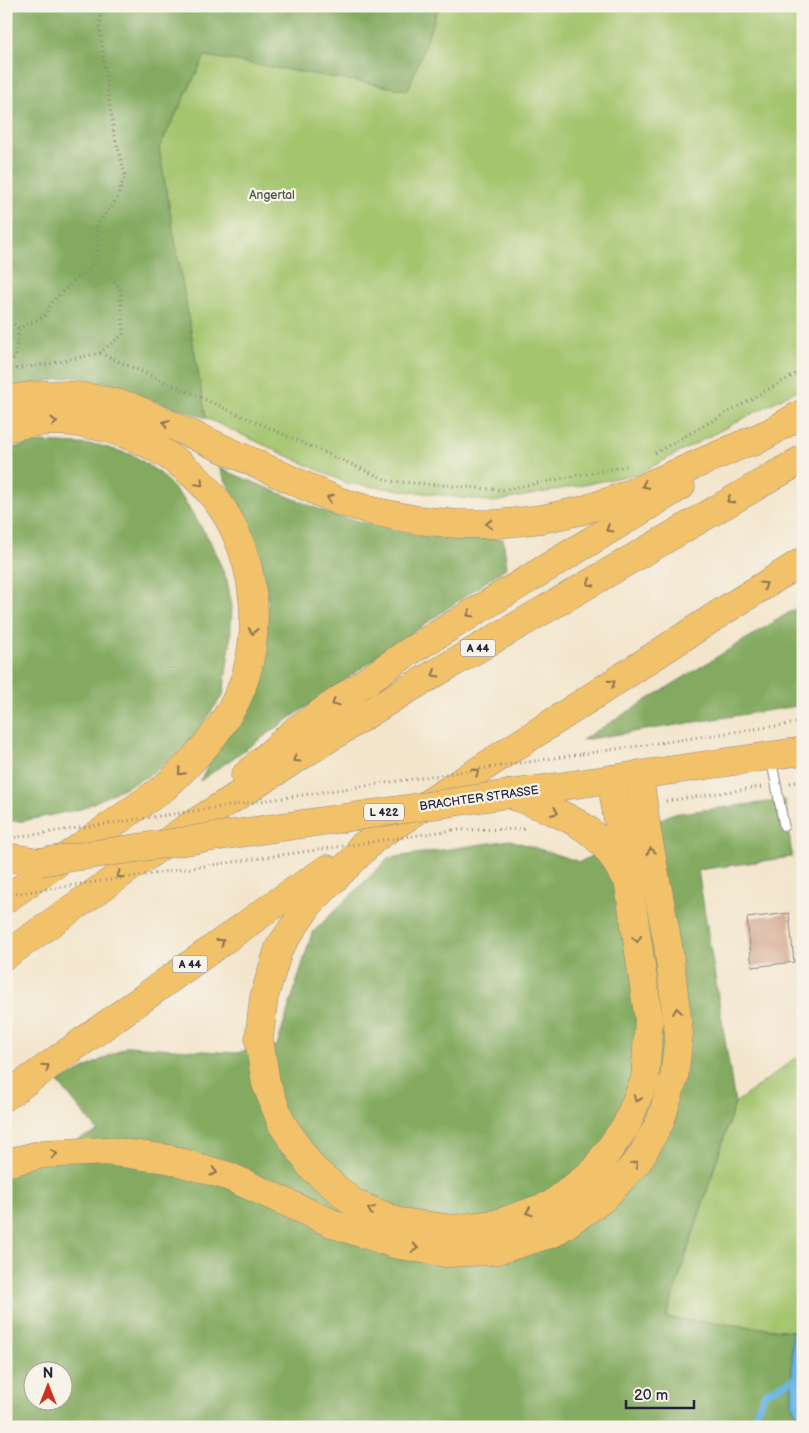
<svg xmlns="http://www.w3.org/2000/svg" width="809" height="1433" viewBox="0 0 809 1433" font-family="'Balsamiq Sans',sans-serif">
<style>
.green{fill:#a4c56e;stroke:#637454}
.forest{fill:#83aa61;stroke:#52664e;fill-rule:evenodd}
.water{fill:#6bb5e3;stroke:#466c8f}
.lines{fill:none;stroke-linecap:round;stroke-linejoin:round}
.stream{stroke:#6bb5e3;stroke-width:7}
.building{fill:#d0a289}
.service-casing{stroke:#8a8484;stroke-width:11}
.primary-casing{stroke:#8a8484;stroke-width:29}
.motorway-casing{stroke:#8a8484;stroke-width:29}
.path{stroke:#8a8484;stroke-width:3;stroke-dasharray:1 4;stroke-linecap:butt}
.service{stroke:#fff;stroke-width:9}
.primary{stroke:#f2c26a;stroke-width:28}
.motorway{stroke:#f2c26a;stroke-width:28}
.primary-bridge-casing{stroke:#8a8484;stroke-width:29;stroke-linecap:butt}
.path-bridge{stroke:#8a8484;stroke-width:3;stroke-dasharray:1 4;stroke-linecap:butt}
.primary-bridge{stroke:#f2c26a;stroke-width:28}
.oneway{stroke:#8a7252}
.labels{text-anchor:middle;stroke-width:4.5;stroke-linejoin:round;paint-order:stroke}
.shield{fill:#f7f3e8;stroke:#62616f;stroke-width:1}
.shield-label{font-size:11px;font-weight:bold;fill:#22223b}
.park-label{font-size:12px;fill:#49534a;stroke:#f7f3e8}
.street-label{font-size:12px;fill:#22223b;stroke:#f7f3e8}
</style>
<rect width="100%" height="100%" fill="#f7f3e8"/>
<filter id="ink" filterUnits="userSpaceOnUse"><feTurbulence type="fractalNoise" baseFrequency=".02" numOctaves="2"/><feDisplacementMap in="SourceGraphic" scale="10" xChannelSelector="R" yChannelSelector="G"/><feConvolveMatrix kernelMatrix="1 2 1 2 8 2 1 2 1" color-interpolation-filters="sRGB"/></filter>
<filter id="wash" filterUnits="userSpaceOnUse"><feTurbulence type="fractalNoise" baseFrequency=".0096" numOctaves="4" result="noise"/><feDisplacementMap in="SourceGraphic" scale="20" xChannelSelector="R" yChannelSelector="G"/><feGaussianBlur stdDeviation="1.12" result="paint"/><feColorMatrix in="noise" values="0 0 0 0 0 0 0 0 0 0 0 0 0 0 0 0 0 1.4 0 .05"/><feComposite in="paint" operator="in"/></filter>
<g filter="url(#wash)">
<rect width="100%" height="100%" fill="#f3e5cc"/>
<g class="green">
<polygon points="6,6 803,6 803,387 638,474 494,502 346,483 206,418 197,369"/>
<polygon points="796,1058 803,1062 803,1329 792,1331 666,1318 735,1103"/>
</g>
<g class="forest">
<polygon points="6,6 439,6 408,90 205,56 159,148 206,418 78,376 6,389"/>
<polygon points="41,442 98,445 133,455 161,474 184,500 210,541 227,580 232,607 230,645 223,695 189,743 152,774 81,809 23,821 6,821 6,449"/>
<polygon points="219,468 333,515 418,535 503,539 507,567 200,781 215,753 247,705 265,655 268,601 261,560 244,515"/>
<polygon points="803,604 803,705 582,740"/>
<path d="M785,800L792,857L698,870L735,1103L666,1318L792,1331L803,1329V1335L792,1332V1406L803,1423V1427H6V1171L98,1131L58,1082L128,1046L235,1053L277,1046L312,933L389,858L510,840L580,862L671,814ZM32,1370H62V1400H32Z"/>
</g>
<polygon class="water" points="792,1331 803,1335 803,1423 792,1406"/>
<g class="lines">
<polyline class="stream" points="752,1427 752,1421 765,1393 792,1380 803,1383"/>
</g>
<g id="blocks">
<polygon class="building" points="789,913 794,962 752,967 747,918"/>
</g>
</g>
<g filter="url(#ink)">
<use href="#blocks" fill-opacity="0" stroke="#8a8484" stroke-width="1"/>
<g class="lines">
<g class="service-casing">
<polyline id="service" points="771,758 784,826"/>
</g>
<g class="primary-casing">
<polyline id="primary" points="509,794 803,751"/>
</g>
<g class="motorway-casing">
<g id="motorway">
<path d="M6,400C51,390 85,395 129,406L338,501L377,512L417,520L458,524H498L542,519L584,510L619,498L771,432"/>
<path d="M6,428C91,404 193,447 233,527C255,572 260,625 246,675C233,720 198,756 165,787L6,899"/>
<polyline points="754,442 803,413"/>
<polyline points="245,776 296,730 407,653 681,486"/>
<path d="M509,794C557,813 599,823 622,873"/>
<polyline points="376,837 310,903 279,948 264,997 259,1039 266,1083 282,1124 312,1168 355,1204 399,1222 453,1229 496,1224 551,1205 593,1172 626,1126 645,1079 649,1020 630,891 611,779"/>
<polyline points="361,847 725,610 803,561"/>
<polyline points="6,857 40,862"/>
<polyline points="6,955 188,827 393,698 803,459"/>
<polyline points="6,1096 282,899 327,869"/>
<polyline points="6,1163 43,1154 106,1151 169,1159 228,1176 336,1225 394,1244 446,1253 495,1251 553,1233 602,1200 639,1160 660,1122 674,1078 679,1034 668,945 647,832 639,774"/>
</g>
</g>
<g class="path">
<polyline points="6,318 19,328 44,317 51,303 76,278 87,272 94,261"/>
<polyline points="100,353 389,481 502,490 627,466"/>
<polyline points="6,367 15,357 19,328"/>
<polyline points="6,370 48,364 100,353 124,333 120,288 94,261 99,247 96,230 98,223 117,199 125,175 114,133 107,85 100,27 101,6"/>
<polyline points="655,453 803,370"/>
<polyline points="582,754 803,722"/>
<polyline points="790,783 803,781"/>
<polyline points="666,801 761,787"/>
<polyline points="453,830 527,829"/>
</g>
<use href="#service" class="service"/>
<use href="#primary" class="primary"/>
<use href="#motorway" class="motorway"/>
<g class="primary-bridge-casing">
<polyline id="primary-bridge" points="40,862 509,794"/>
</g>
<g class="path-bridge">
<polyline points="10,838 582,754"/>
<polyline points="6,895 453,830"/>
</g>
<use href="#primary-bridge" class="primary-bridge"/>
</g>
<defs><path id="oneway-chevron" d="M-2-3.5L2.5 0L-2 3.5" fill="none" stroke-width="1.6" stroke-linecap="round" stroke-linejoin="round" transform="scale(1.25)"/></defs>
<g class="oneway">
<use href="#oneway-chevron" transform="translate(54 422) rotate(-1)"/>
<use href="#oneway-chevron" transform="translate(166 423) rotate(-155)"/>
<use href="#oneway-chevron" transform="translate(200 483) rotate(47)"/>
<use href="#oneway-chevron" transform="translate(645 485) rotate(155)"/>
<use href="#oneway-chevron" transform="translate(330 498) rotate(-159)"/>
<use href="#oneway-chevron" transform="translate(730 500) rotate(150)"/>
<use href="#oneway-chevron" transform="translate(489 524) rotate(180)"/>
<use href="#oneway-chevron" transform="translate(609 529) rotate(149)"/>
<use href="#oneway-chevron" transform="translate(590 583) rotate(150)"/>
<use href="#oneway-chevron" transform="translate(764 585) rotate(-32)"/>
<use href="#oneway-chevron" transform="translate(470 614) rotate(149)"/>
<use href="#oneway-chevron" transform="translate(253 631) rotate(95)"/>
<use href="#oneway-chevron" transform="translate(435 674) rotate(150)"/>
<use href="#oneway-chevron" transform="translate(612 683) rotate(-33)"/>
<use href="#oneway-chevron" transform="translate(335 703) rotate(145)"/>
<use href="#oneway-chevron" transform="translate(296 759) rotate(148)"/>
<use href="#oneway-chevron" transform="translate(181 772) rotate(135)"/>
<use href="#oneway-chevron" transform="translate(476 772) rotate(-33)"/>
<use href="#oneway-chevron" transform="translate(555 812) rotate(23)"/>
<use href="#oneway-chevron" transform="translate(651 851) rotate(-100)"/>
<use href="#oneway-chevron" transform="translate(120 875) rotate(145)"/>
<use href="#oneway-chevron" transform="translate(637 939) rotate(82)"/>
<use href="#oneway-chevron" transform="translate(221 942) rotate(-35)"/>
<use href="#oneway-chevron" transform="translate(677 1011) rotate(-97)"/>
<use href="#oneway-chevron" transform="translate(46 1067) rotate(-35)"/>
<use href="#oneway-chevron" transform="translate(637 1099) rotate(112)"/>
<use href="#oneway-chevron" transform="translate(54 1154) rotate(-3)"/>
<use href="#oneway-chevron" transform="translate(635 1164) rotate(-50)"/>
<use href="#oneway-chevron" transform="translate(214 1172) rotate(16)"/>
<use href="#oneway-chevron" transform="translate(371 1210) rotate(-158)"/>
<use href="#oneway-chevron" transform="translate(529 1212) rotate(161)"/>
<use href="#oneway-chevron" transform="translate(415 1248) rotate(9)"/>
</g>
</g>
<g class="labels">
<g class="shield">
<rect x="460.5" y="639.5" width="35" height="17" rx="4"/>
<rect x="364" y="803.5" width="40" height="17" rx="4"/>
<rect x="172.5" y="955.5" width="35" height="17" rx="4"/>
</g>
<g class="shield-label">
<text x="478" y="652">A 44</text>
<text x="384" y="816">L 422</text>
<text x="190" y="968">A 44</text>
</g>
<g class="park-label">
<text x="272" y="199">Angertal</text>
</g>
<g class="street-label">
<text transform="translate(479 798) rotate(-8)" y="4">BRACHTER STRASSE</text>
</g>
</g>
<rect width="809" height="1433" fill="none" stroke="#f7f3e8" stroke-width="25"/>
<g transform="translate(48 1386)"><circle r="24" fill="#f7f3e8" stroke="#a29fa3"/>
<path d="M0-4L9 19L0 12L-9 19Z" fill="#c8321e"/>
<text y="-8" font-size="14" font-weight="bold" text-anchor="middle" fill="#22223b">N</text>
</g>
<path d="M626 1400v8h68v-8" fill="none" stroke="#22223b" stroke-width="2.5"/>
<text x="634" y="1400" font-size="15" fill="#22223b" stroke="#f7f3e8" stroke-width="4" paint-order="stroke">20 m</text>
</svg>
